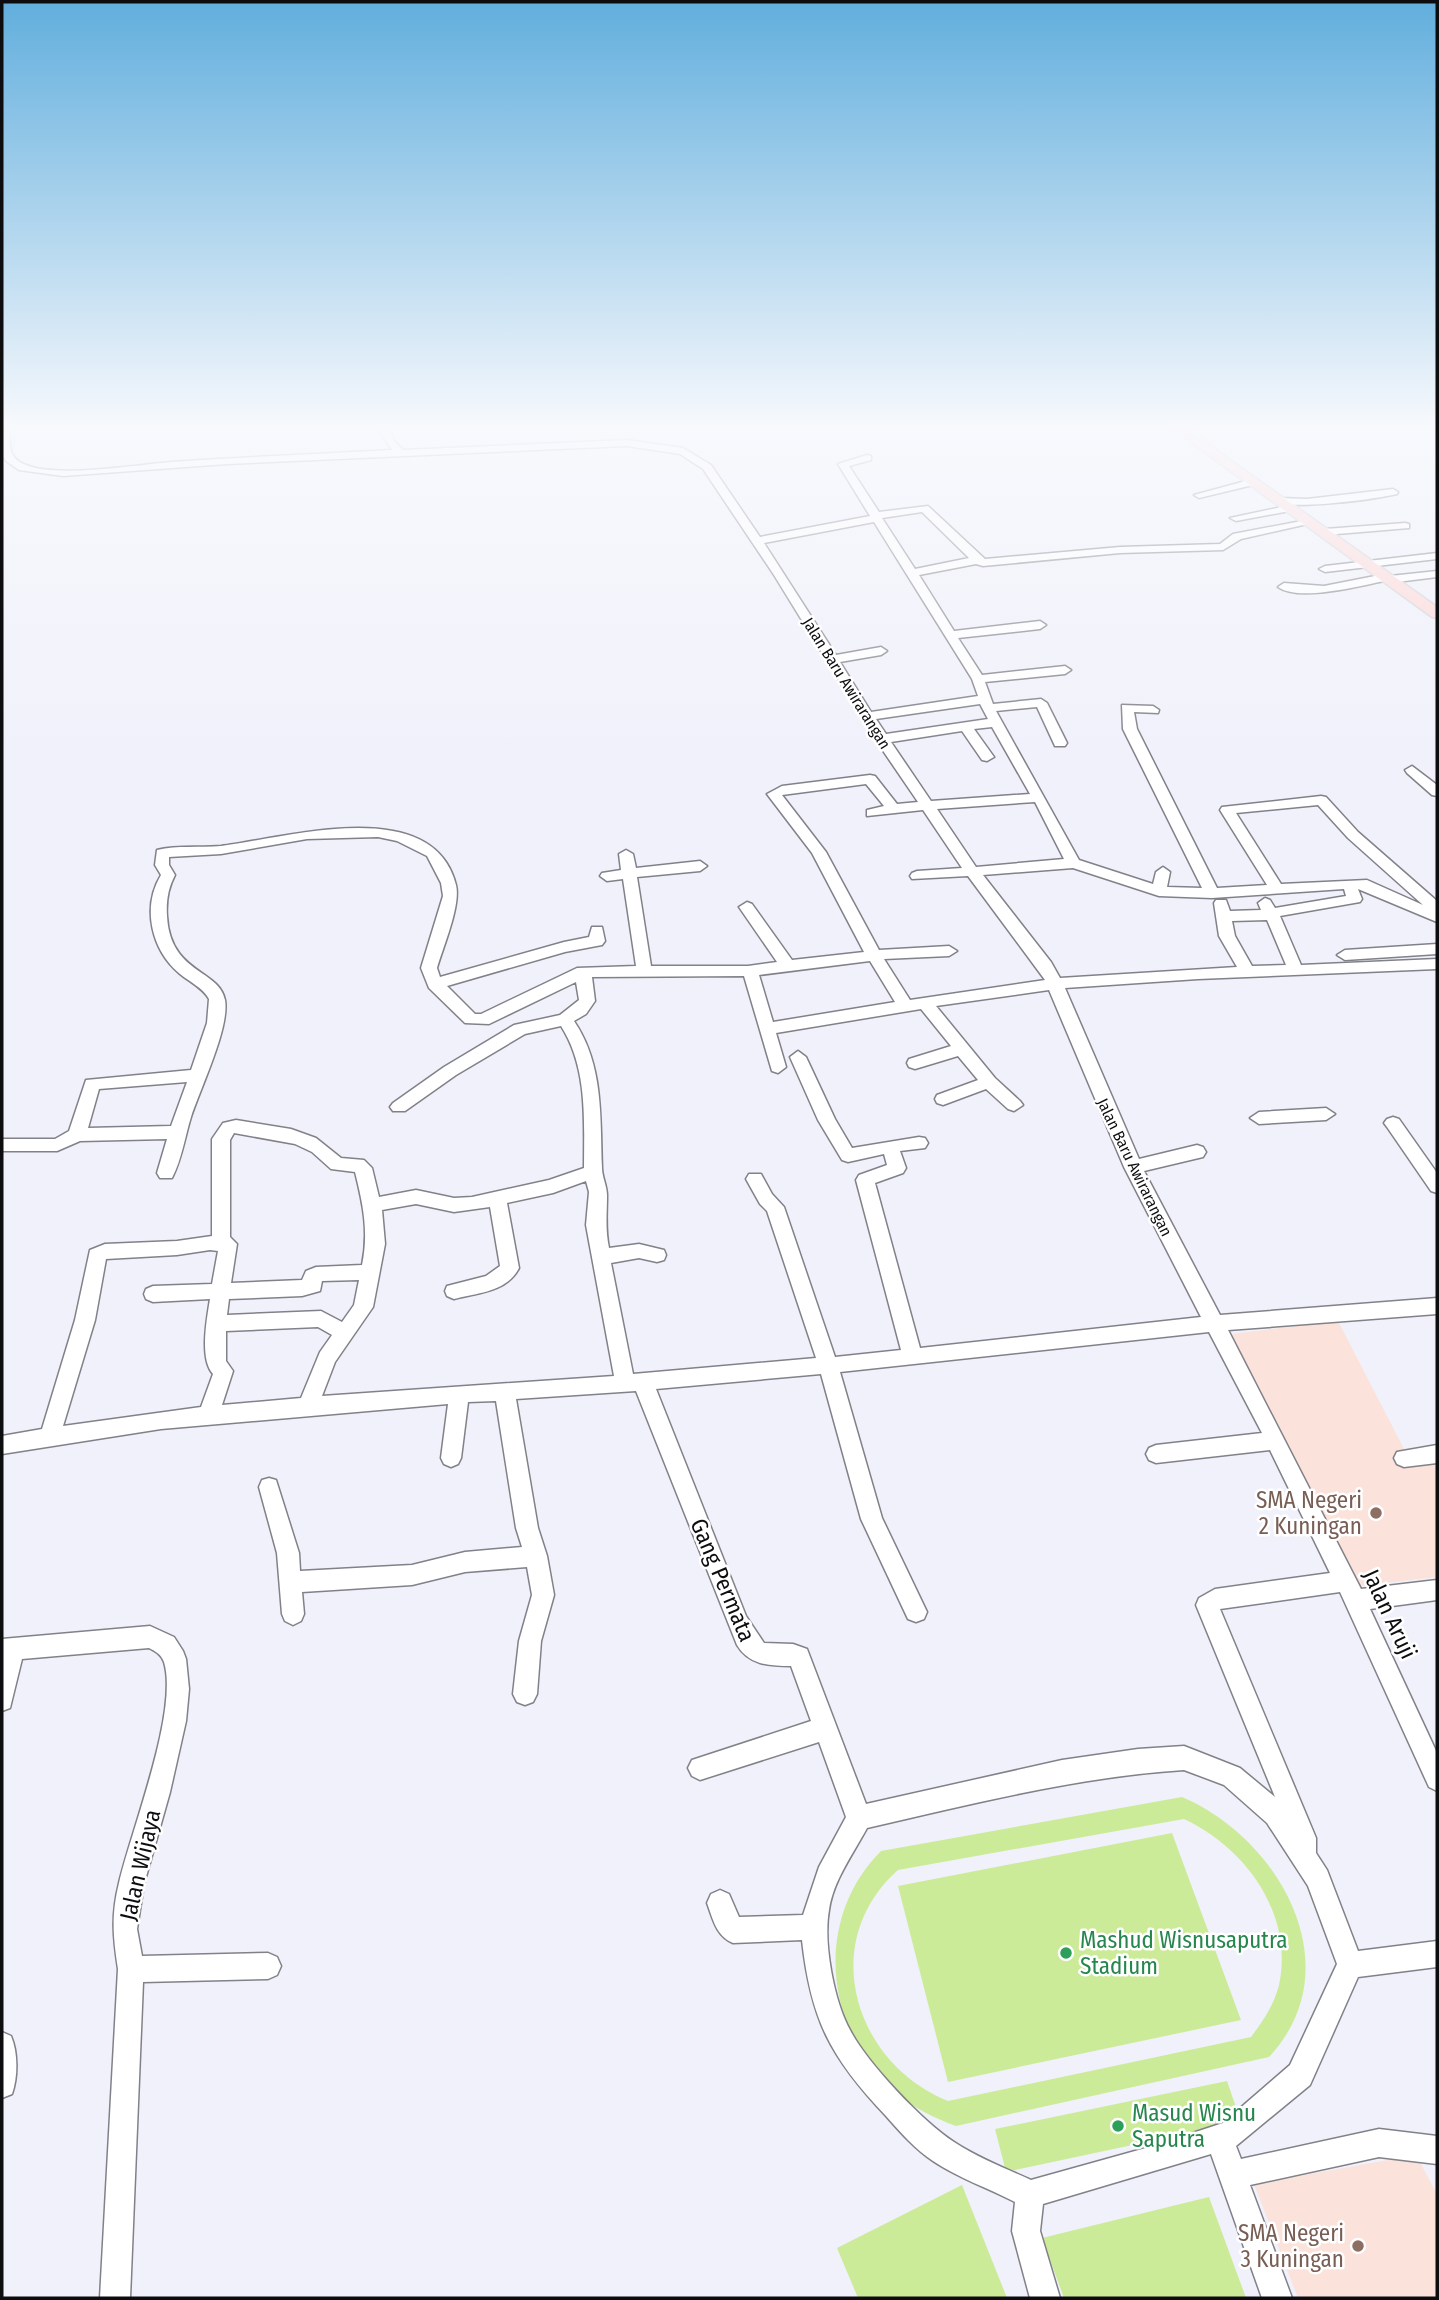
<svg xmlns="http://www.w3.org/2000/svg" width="1439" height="2300" viewBox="0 0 1439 2300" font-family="'Fira Sans Condensed',sans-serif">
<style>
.education{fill:#fbe2da}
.green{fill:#cceb98;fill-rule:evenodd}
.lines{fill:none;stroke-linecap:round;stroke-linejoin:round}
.minor-casing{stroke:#818189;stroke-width:3}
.major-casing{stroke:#cfcfcf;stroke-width:3}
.minor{fill:#fff;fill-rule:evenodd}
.major{fill:#fed4d3;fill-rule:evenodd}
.education-dot{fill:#8d6e63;stroke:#fff;stroke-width:2.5}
.leisure-dot{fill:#2e9e5b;stroke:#fff;stroke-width:2.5}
.labels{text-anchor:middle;stroke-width:5;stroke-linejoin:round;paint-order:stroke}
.far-street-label{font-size:16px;fill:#0d0d10;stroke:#fff}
.near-education-label{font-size:23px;fill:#785e54;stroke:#fff;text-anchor:end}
.near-street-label{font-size:23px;fill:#0d0d10;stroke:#fff}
.near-leisure-label{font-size:23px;fill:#27864d;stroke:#fff;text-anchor:start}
</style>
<rect width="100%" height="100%" fill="#f0f1fa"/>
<g class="education">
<polygon points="1338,1321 1404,1449 1437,1446 1437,1577 1350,1587 1232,1334"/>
<polygon points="1416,2155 1437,2194 1437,2298 1298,2298 1254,2184"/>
</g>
<g class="green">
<path d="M1182,1797C1279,1838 1353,1967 1269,2057L956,2126C934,2118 914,2108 896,2093C824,2031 813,1919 881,1851ZM1184,1819C1246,1848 1294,1914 1279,1985C1274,2005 1263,2021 1251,2037L948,2101C854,2063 817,1942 898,1870Z"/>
<polygon points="1172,1833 1241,2020 948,2082 898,1886"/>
<polygon points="1227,2081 1241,2122 1006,2172 995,2129"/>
<polygon points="962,2185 1007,2298 858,2298 837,2248"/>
<polygon points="1209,2197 1246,2298 1064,2298 1042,2238"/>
</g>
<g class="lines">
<g class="minor-casing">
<g id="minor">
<path d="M2,430H10C9,446 9,459 26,465C59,478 135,465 171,462C245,457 318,454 392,450L379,430H389L395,442L403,450L627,440L683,448L711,465L760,537L870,516L838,464L867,455L871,456V460L849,466L879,512L928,506L985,559L1120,547L1220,544L1233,534L1312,519V523L1241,539L1223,550L1120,553L983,566L976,564L919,575L954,631L1040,621L1046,625L1040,629L958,638L982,675L1065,666L1071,670L1065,674L985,682L993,704L1041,699L1047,703L1067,743L1065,746H1055L1037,707L996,711L1079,860L1153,884L1156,872L1163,867L1170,872L1167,887L1202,888L1123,729L1122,705L1153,706L1159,710L1158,713L1134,712L1137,729L1217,888L1267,885L1220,810L1222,807L1321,796L1326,797L1358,832L1437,901V922L1358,889L1362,899L1360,902L1280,916L1301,965L1437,959V969L1198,979L1065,988L1139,1159L1197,1145L1203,1147L1206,1152L1203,1157L1144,1171L1220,1315L1437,1298V1314L1228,1330L1361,1589L1437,1580V1600L1370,1609L1437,1753V1791L1429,1787L1340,1592L1220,1609L1316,1838V1853L1327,1870L1358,1951L1437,1941V1967L1358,1977L1310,2085L1236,2146L1241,2159L1379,2129L1437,2136V2164L1379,2157L1250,2185L1292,2298H1262L1211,2154L1043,2204L1040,2231L1060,2298H1030L1012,2231L1015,2202C988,2188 958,2178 933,2161C915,2149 900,2132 886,2116C831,2058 811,2021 802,1940L733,1943C716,1936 713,1919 707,1903L711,1894L720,1890L729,1894L739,1917L803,1915L819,1867L846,1817L819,1742L700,1780L692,1776L688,1768L692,1760L811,1721L791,1666C769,1666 749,1665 737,1645L636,1391L516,1399L538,1528L547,1556L554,1595L541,1641L537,1694L533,1702L525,1705L517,1702L513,1694L519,1641L532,1595L527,1567L465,1572L412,1585L302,1592L304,1614L301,1621L293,1625L285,1621L282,1614L277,1553L259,1487L262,1480L269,1478L276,1480L299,1553L300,1571L412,1565L465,1552L522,1547L516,1528L496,1401L468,1402L461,1458L458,1464L451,1467L444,1464L441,1458L448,1404L161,1429L2,1454V1436L42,1429L75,1320L90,1250L105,1244L177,1241L212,1236V1139L223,1123L236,1120L291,1129L316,1138L341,1158L364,1160L372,1168L379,1197L416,1190L454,1198L472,1197L549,1180L584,1168C584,1121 588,1068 561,1026L525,1034L456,1075L405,1111H393L390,1107L393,1103L444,1067L514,1025L560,1015L579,1000L576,982L489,1024L465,1023L429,988L421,968L443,896L441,883L427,856L397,841L378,837L307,839L221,854L169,857V865L175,875C168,888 166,902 167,916C170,974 219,969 225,1000C230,1027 200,1089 191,1117C185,1136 182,1159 172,1178H160L157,1173L167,1139L80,1141L57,1151H2V1139H55L69,1131L86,1080L191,1070L207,1023L209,999C203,988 190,982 180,974C152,951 141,908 161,875L155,865L157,850C177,845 200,848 221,846C286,838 433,793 456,885C461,905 443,947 437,968L440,977L564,942L589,937L592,927H602L605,941L602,945L565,952L447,986L475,1014H481L577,968L636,966L623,879L607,881L600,876L602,873L621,870L619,854L626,850L633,854L636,868L700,861L707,866L700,871L637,877L651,966H748L777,962L739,907L747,902L752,904L792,960L864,952L812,853L767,794L782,786L870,775L875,776L897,804L918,802L875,739L774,575L703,469L680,454L627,446L227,464L63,476L19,470L6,461L2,454ZM922,512L969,558L915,569L882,518ZM874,522L972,679L978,696L871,712L840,662L881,655L887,651L881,647L836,655L764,543ZM980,704L988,719L886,734L876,719ZM992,727L1030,794L931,801L891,742L962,731L982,760L987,761L994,757L974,729ZM866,784L884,806L867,810V816L923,810L962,868L917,871L912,873L910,876L912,879L968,876L1045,980L910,1000L884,959L949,956L957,951L949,946L879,950L826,852L782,795ZM1035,802L1064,859L976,867L937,809ZM1318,805L1348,838L1423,905L1367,880L1281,884L1236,813ZM1073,868L1159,896L1212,898L1344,889L1346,896L1275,908L1270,900L1265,898L1258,903L1261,910L1230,911L1226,900H1216L1214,903L1219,936L1237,967L1060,978L1051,962L983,875ZM1267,920L1286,965L1252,966L1235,936L1232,921ZM870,961L895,1002L773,1022L759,975ZM744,976L772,1071L778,1073L786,1067L776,1033L921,1009L951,1046L909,1059L907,1063L909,1067L915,1069L958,1056L978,1080L937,1095L935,1099L937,1103L943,1105L986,1089L1008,1109L1014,1111L1023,1105L1020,1101L995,1078L936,1006L1049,990L1124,1167L1201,1317L920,1348L875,1183L903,1173L906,1168L900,1151L925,1148L928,1143L925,1138L919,1137L852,1148L835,1119L806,1057L798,1051L790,1057L818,1120L842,1160L848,1162L884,1154L887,1165L859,1175L856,1180L901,1350L835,1357L784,1207L772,1194L761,1174H749L746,1179L760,1204L767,1211L816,1358L633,1374L611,1263L639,1258L657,1262L664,1260L666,1255L664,1250L639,1244L609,1248C605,1229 607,1214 607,1195C607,1186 602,1177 602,1168C600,1118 604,1065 574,1021L586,1014L595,1001L592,977ZM187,1082L171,1126L88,1128L99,1089ZM234,1133L295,1144L312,1152L331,1169L355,1172C363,1204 369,1232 362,1265L316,1267L306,1271L302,1280L231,1283L237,1244L230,1237V1140ZM586,1181L589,1192L586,1225L614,1376L322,1396L335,1362L373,1307L385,1244L382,1210L416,1204L454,1212L490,1207L500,1266L486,1276L447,1286L445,1291L447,1296L454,1299C477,1293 507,1292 519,1268L507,1203L553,1193ZM210,1250L218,1251L212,1284L153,1286L146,1289L144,1294L146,1299L153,1302L210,1299C207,1318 199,1359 213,1374L201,1407L63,1426L95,1320L106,1259L177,1255ZM359,1280L354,1305L342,1322L321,1311L227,1315L229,1299L302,1296L320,1291L322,1281ZM318,1327L332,1335L320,1352L301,1398L222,1405L233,1371L226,1361V1331ZM1209,1332L1262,1433L1156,1445L1149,1448L1146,1454L1149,1460L1156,1463L1270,1450L1330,1573L1215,1589L1199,1598L1196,1605L1275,1797L1240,1768L1184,1746L1138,1749L1062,1760L866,1804L807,1649L793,1644L764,1643L746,1616L656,1389L821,1374L861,1519L908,1619L916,1622L924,1619L927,1612L882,1518L840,1372ZM1184,1770L1224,1785L1267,1823L1308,1886L1337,1964L1290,2065L1223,2123L1153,2146L1031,2180C1005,2168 978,2158 954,2142C923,2122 867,2063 850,2030C834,2001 823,1943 829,1910C833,1881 853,1854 867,1828C972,1804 1076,1777 1184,1770Z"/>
<polygon points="1253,479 1258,482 1257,484 1199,498 1194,495"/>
<path d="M1393,489L1398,492L1397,494C1376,499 1290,511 1275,501L1280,498L1307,499Z"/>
<polygon points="1291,505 1295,506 1295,510 1236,521 1230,518"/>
<polygon points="1405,523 1409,524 1409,528 1325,535 1319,532 1325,529"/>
<polygon points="1437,553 1437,559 1325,572 1319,569 1325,566"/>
<path d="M1437,571V577L1389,583L1384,581C1359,586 1299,602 1278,587L1284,583L1324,586L1385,574L1390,576Z"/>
<polygon points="1412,766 1437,785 1437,796 1432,795 1407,773 1405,770"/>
<polygon points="1437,944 1437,954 1345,960 1337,955 1345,950"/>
<polygon points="1326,1108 1335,1114 1326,1120 1259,1124 1250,1118 1259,1112"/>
<polygon points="1393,1117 1399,1119 1437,1173 1437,1193 1431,1191 1387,1127 1384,1123 1387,1119"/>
<polygon points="1437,1445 1437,1463 1404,1467 1397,1464 1394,1458 1397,1452"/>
<path d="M150,1626L174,1637L183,1651L186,1659L189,1689L186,1721L170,1792L144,1884L137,1929L142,1956L268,1953L277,1957L281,1966L277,1975L268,1979L143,1982L130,2298H100L118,1969C113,1937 111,1915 119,1883C131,1831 179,1711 164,1662C161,1654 155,1651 149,1648L22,1659L10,1708L2,1711V1639Z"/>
<path d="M2,2032L11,2036C18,2052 18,2077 12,2094L2,2098Z"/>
</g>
</g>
<g class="major-casing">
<polygon id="major" points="1174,430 1188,430 1437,607 1437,618 1432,617"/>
</g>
<use href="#minor" class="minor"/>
<use href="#major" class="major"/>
</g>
<linearGradient id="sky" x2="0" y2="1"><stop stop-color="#61aedd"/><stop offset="0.57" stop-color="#f8f9fd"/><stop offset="1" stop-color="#f8f9fd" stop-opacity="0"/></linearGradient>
<rect width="1439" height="752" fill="url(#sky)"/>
<g class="education-dot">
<circle cx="1376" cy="1513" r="7"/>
<circle cx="1358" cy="2246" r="7"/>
</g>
<g class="leisure-dot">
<circle cx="1066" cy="1953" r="7"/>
<circle cx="1118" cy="2126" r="7"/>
</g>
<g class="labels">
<g class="far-street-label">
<text transform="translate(847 683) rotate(58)" y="6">Jalan Baru Awirarangan</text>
<text transform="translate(1135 1167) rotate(64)" y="6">Jalan Baru Awirarangan</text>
</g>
<g class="near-education-label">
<text x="1362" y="1508">SMA Negeri<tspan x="1362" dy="26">2 Kuningan</tspan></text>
<text x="1344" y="2241">SMA Negeri<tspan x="1344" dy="26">3 Kuningan</tspan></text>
</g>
<g class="near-street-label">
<text transform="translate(723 1580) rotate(67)" y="8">Gang Permata</text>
<text transform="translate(1390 1614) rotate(65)" y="8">Jalan Aruji</text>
<text transform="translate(140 1865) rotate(-77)" y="8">Jalan Wijaya</text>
</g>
<g class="near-leisure-label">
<text x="1080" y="1948">Mashud Wisnusaputra<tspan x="1080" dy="26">Stadium</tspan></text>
<text x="1132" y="2121">Masud Wisnu<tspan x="1132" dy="26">Saputra</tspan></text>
</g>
</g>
<rect width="1439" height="2300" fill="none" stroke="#0d0d10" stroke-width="7"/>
</svg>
